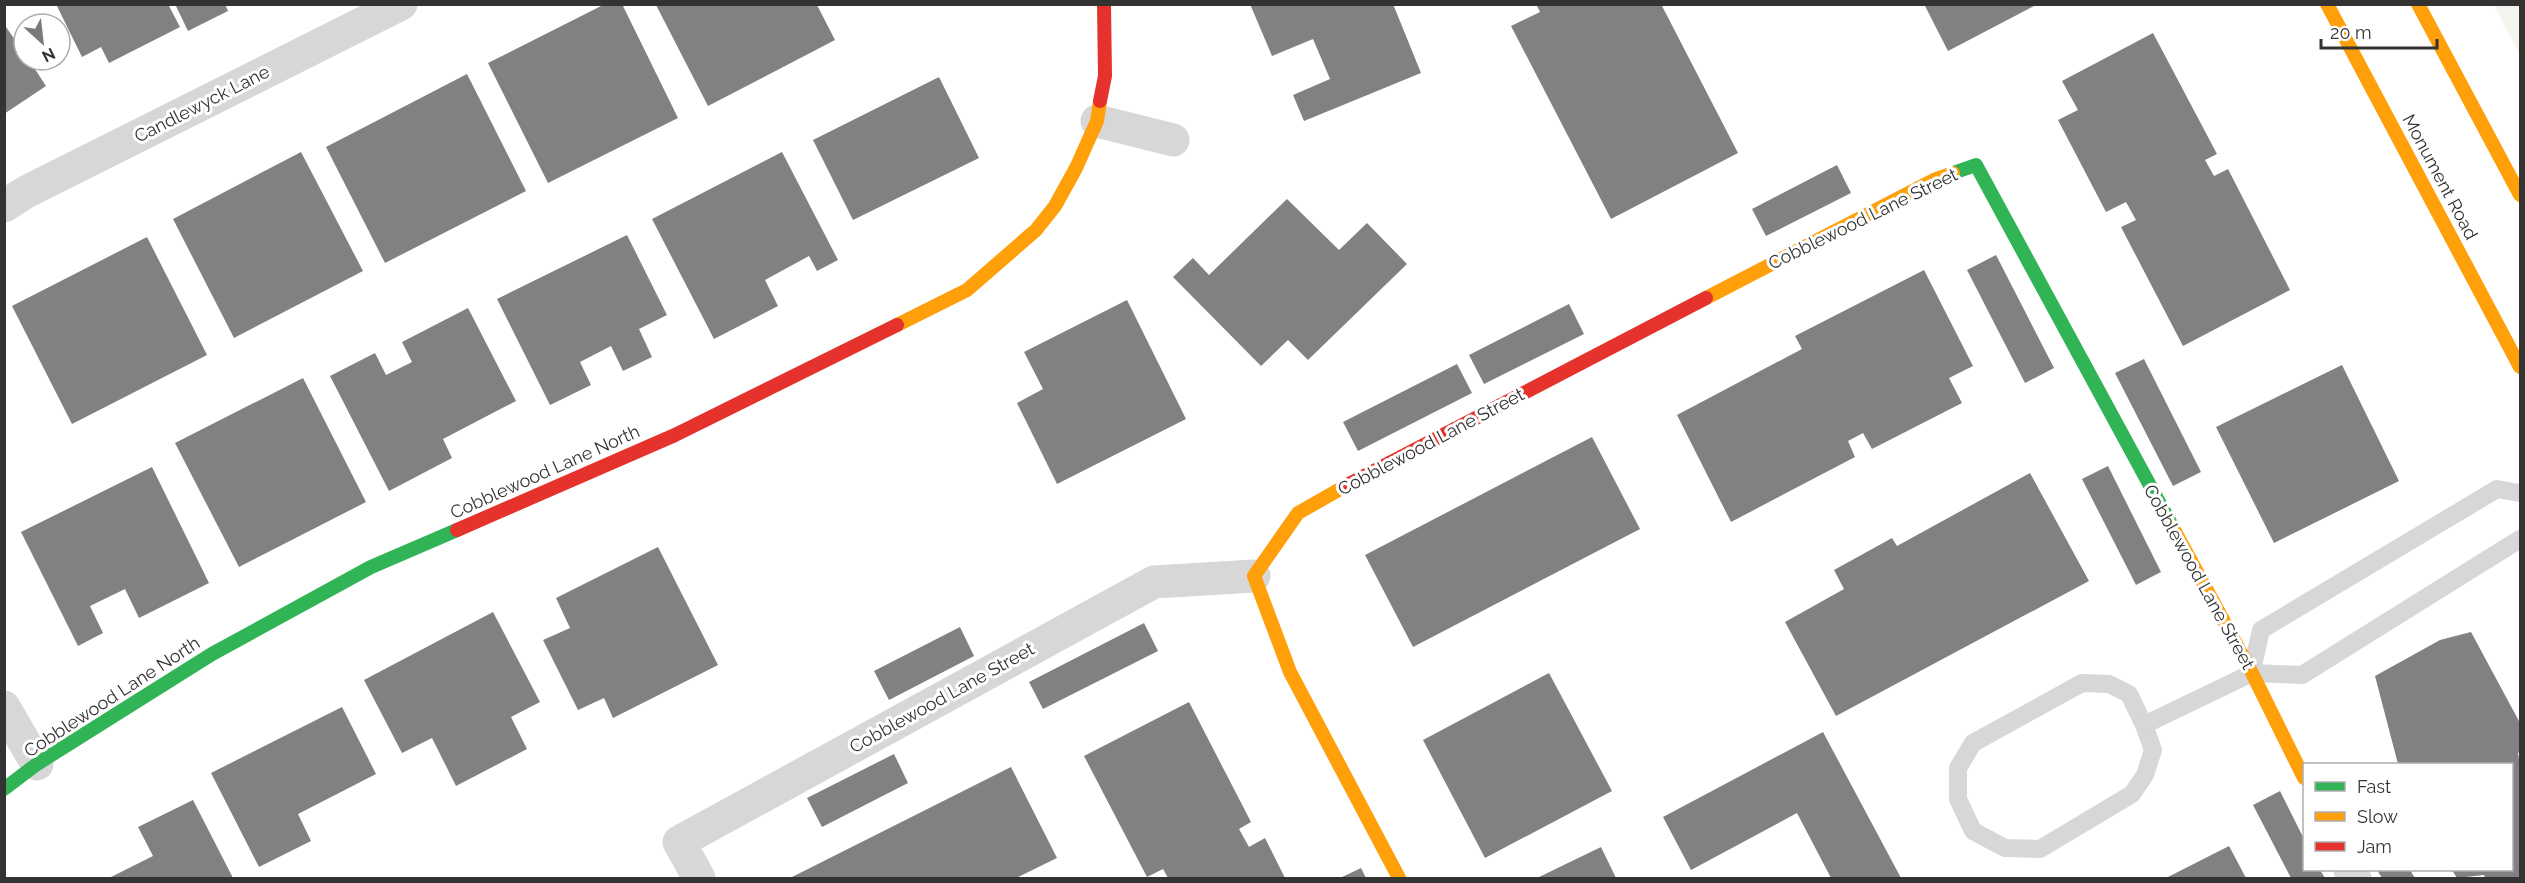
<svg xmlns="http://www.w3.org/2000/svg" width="2525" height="883" viewBox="0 0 2525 883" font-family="Raleway,sans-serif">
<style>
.green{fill:#f1f5ed}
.building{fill:#818181}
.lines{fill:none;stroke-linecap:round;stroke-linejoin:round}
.lane{stroke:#d7d7d7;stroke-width:18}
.street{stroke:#d7d7d7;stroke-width:33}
.fast{stroke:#30b455;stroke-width:14}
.slow{stroke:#ff9f0a;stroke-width:14}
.jam{stroke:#e5322d;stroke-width:14}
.labels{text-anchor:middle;stroke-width:6;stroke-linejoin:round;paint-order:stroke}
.street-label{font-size:18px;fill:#333;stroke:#fff}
</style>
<rect width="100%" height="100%" fill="#fff"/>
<polygon class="green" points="2494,5 2520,5 2520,55"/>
<g class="building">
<polygon points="56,4 168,4 180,27 109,63 101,47 82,57"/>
<polygon points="175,4 225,4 228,11 188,31"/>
<polygon points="605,4 622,4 678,118 548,183 488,63"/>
<polygon points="1250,4 1393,4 1421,73 1304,121 1293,95 1330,79 1313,39 1272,56"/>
<polygon points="1536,4 1661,4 1738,153 1611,219 1511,26 1540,12"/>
<polygon points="1924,4 2034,4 2034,6 1948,51"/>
<polygon points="656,5 817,5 835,40 708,106"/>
<polygon points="4,24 24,53 24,60 29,60 46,86 4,114"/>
<polygon points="2153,33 2217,154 2205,160 2214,176 2228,169 2290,290 2183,346 2121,227 2136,220 2126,202 2106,212 2058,120 2078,110 2062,81"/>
<polygon points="467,74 526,191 385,263 326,147"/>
<polygon points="939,77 979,158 853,220 813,140"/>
<polygon points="301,152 363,271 234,338 173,219"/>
<polygon points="782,152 838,260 817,271 809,256 765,280 778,306 714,339 652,219"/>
<polygon points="1837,165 1851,193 1766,236 1752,209"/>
<polygon points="1287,199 1339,250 1367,223 1407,264 1308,360 1288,340 1261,366 1173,277 1193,258 1209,275"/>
<polygon points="627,235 667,315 639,329 652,357 623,371 611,346 580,362 591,385 550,405 497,299"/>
<polygon points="147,237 207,355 72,424 12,306"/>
<polygon points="1996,255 2054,368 2025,383 1967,270"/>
<polygon points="1924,270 1973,366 1949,378 1962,403 1872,449 1863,433 1848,441 1855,457 1731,522 1677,415 1802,349 1795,336"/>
<polygon points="1127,300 1186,419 1057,484 1017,403 1043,389 1024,352"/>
<polygon points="1569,304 1584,334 1484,384 1469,355"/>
<polygon points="468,308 516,401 443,439 452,458 389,491 330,376 375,353 386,375 412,362 402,342"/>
<polygon points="2144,359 2201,472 2173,486 2115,373"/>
<polygon points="1457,364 1472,393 1358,451 1343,422"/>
<polygon points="2342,365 2399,481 2274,543 2216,427"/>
<polygon points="303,378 366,502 239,567 175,443"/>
<polygon points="1592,437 1640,529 1413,647 1365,555"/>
<polygon points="2108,466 2161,572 2136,585 2082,479"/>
<polygon points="152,467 209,583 139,618 125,589 90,606 103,633 78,646 21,532"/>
<polygon points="2030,473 2089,581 1836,716 1785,622 1844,589 1834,570 1892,538 1897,546"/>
<polygon points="658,547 718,665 613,718 604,698 578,710 543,640 570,628 556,598"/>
<polygon points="493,612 540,702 511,717 527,749 456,786 432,738 402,753 364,680"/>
<polygon points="1144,623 1158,651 1043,709 1029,682"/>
<polygon points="960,627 974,656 889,700 874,671"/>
<polygon points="2471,632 2520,723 2520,752 2518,753 2520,765 2520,878 2485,878 2484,875 2457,878 2452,870 2512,870 2512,764 2398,764 2375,676 2440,640"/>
<polygon points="1549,673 1612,791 1485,858 1423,740"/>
<polygon points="1189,702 1251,822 1239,829 1249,847 1265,838 1285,878 1168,878 1163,869 1147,877 1084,756"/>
<polygon points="342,707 376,774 298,814 311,841 259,867 211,773"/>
<polygon points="1823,732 1901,878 1831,878 1797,813 1691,870 1663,817"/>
<polygon points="894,754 908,783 822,827 807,798"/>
<polygon points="1011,767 1057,858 1016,878 790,878"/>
<polygon points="2280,791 2304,839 2304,870 2320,870 2325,878 2291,878 2253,805"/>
<polygon points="193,800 233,878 109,878 153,856 138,827"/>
<polygon points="2229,846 2246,878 2166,878"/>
<polygon points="1601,847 1616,878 1537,878"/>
<polygon points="1361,868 1366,878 1340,878"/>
<polygon points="2377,870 2410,870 2415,878 2382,878"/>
</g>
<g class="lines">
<g class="lane">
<polyline points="2252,670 2261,630 2497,489 2520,493"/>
<polygon points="2082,683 2109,684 2129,694 2144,725 2153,750 2145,775 2132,794 2040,849 2005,848 1973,831 1958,799 1958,768 1973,743"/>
<polyline points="2144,725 2252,673 2302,675 2520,539"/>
</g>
<g class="street">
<polyline points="1097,121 1173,140"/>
<polyline points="4,206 26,192 401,4"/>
<polyline points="4,707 37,764"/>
<polyline points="2350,870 2355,878"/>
<polyline points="699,878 679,842 1154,582 1254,576"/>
</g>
<g class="fast">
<polyline points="1953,173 1976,165 2172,526"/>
<polyline points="4,789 37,764 212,654 371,567 457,530"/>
</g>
<g class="slow">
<polyline points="2327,4 2520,367"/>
<polyline points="2418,4 2520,195"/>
<polyline points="1706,298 1936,179 1953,173"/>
<polyline points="897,325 967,290 1036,230 1055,206 1076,168 1097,121 1100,101"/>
<polyline points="1349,484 1298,513 1254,576 1290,672 1399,878"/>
<polyline points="2172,526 2252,673 2304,778"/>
</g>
<g class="jam">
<polyline points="1100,101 1105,76 1104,4"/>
<polyline points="1349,484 1706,298"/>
<polyline points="457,530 675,435 897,325"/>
</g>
</g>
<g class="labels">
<g class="street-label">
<text transform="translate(202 104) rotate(-27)" y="6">Candlewyck Lane</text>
<text transform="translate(2440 177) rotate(62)" y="6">Monument Road</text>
<text transform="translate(1863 219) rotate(-26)" y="6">Cobblewood Lane Street</text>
<text transform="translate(1431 442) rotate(-28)" y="6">Cobblewood Lane Street</text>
<text transform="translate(545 472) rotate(-24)" y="6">Cobblewood Lane North</text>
<text transform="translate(2199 577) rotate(61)" y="6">Cobblewood Lane Street</text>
<text transform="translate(112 697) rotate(-33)" y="6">Cobblewood Lane North</text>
<text transform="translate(942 698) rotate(-29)" y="6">Cobblewood Lane Street</text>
</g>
</g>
<rect width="2525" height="883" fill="none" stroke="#333333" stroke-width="12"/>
<rect x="2303" y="763" width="210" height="108" fill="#ffffff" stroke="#adadad" stroke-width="1.5"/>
<rect x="2315" y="782" width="30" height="9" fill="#30b455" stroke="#adadad" stroke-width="1.5"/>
<text x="2357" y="793" font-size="18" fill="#333333">Fast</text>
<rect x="2315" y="812" width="30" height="9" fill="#ff9f0a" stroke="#adadad" stroke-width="1.5"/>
<text x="2357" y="823" font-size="18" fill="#333333">Slow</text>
<rect x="2315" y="842" width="30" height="9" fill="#e5322d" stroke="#adadad" stroke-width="1.5"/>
<text x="2357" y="853" font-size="18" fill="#333333">Jam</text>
<g transform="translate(42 42) rotate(153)"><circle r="28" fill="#ffffff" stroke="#adadad" stroke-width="1.5"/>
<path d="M0-4.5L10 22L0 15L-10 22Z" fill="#7a7a7a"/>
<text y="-9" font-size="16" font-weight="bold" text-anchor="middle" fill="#333333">N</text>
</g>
<path d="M2321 39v9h116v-9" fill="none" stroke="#333333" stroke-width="3"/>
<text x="2330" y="39" font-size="18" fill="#333333" stroke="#ffffff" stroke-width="4.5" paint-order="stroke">20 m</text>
</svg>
